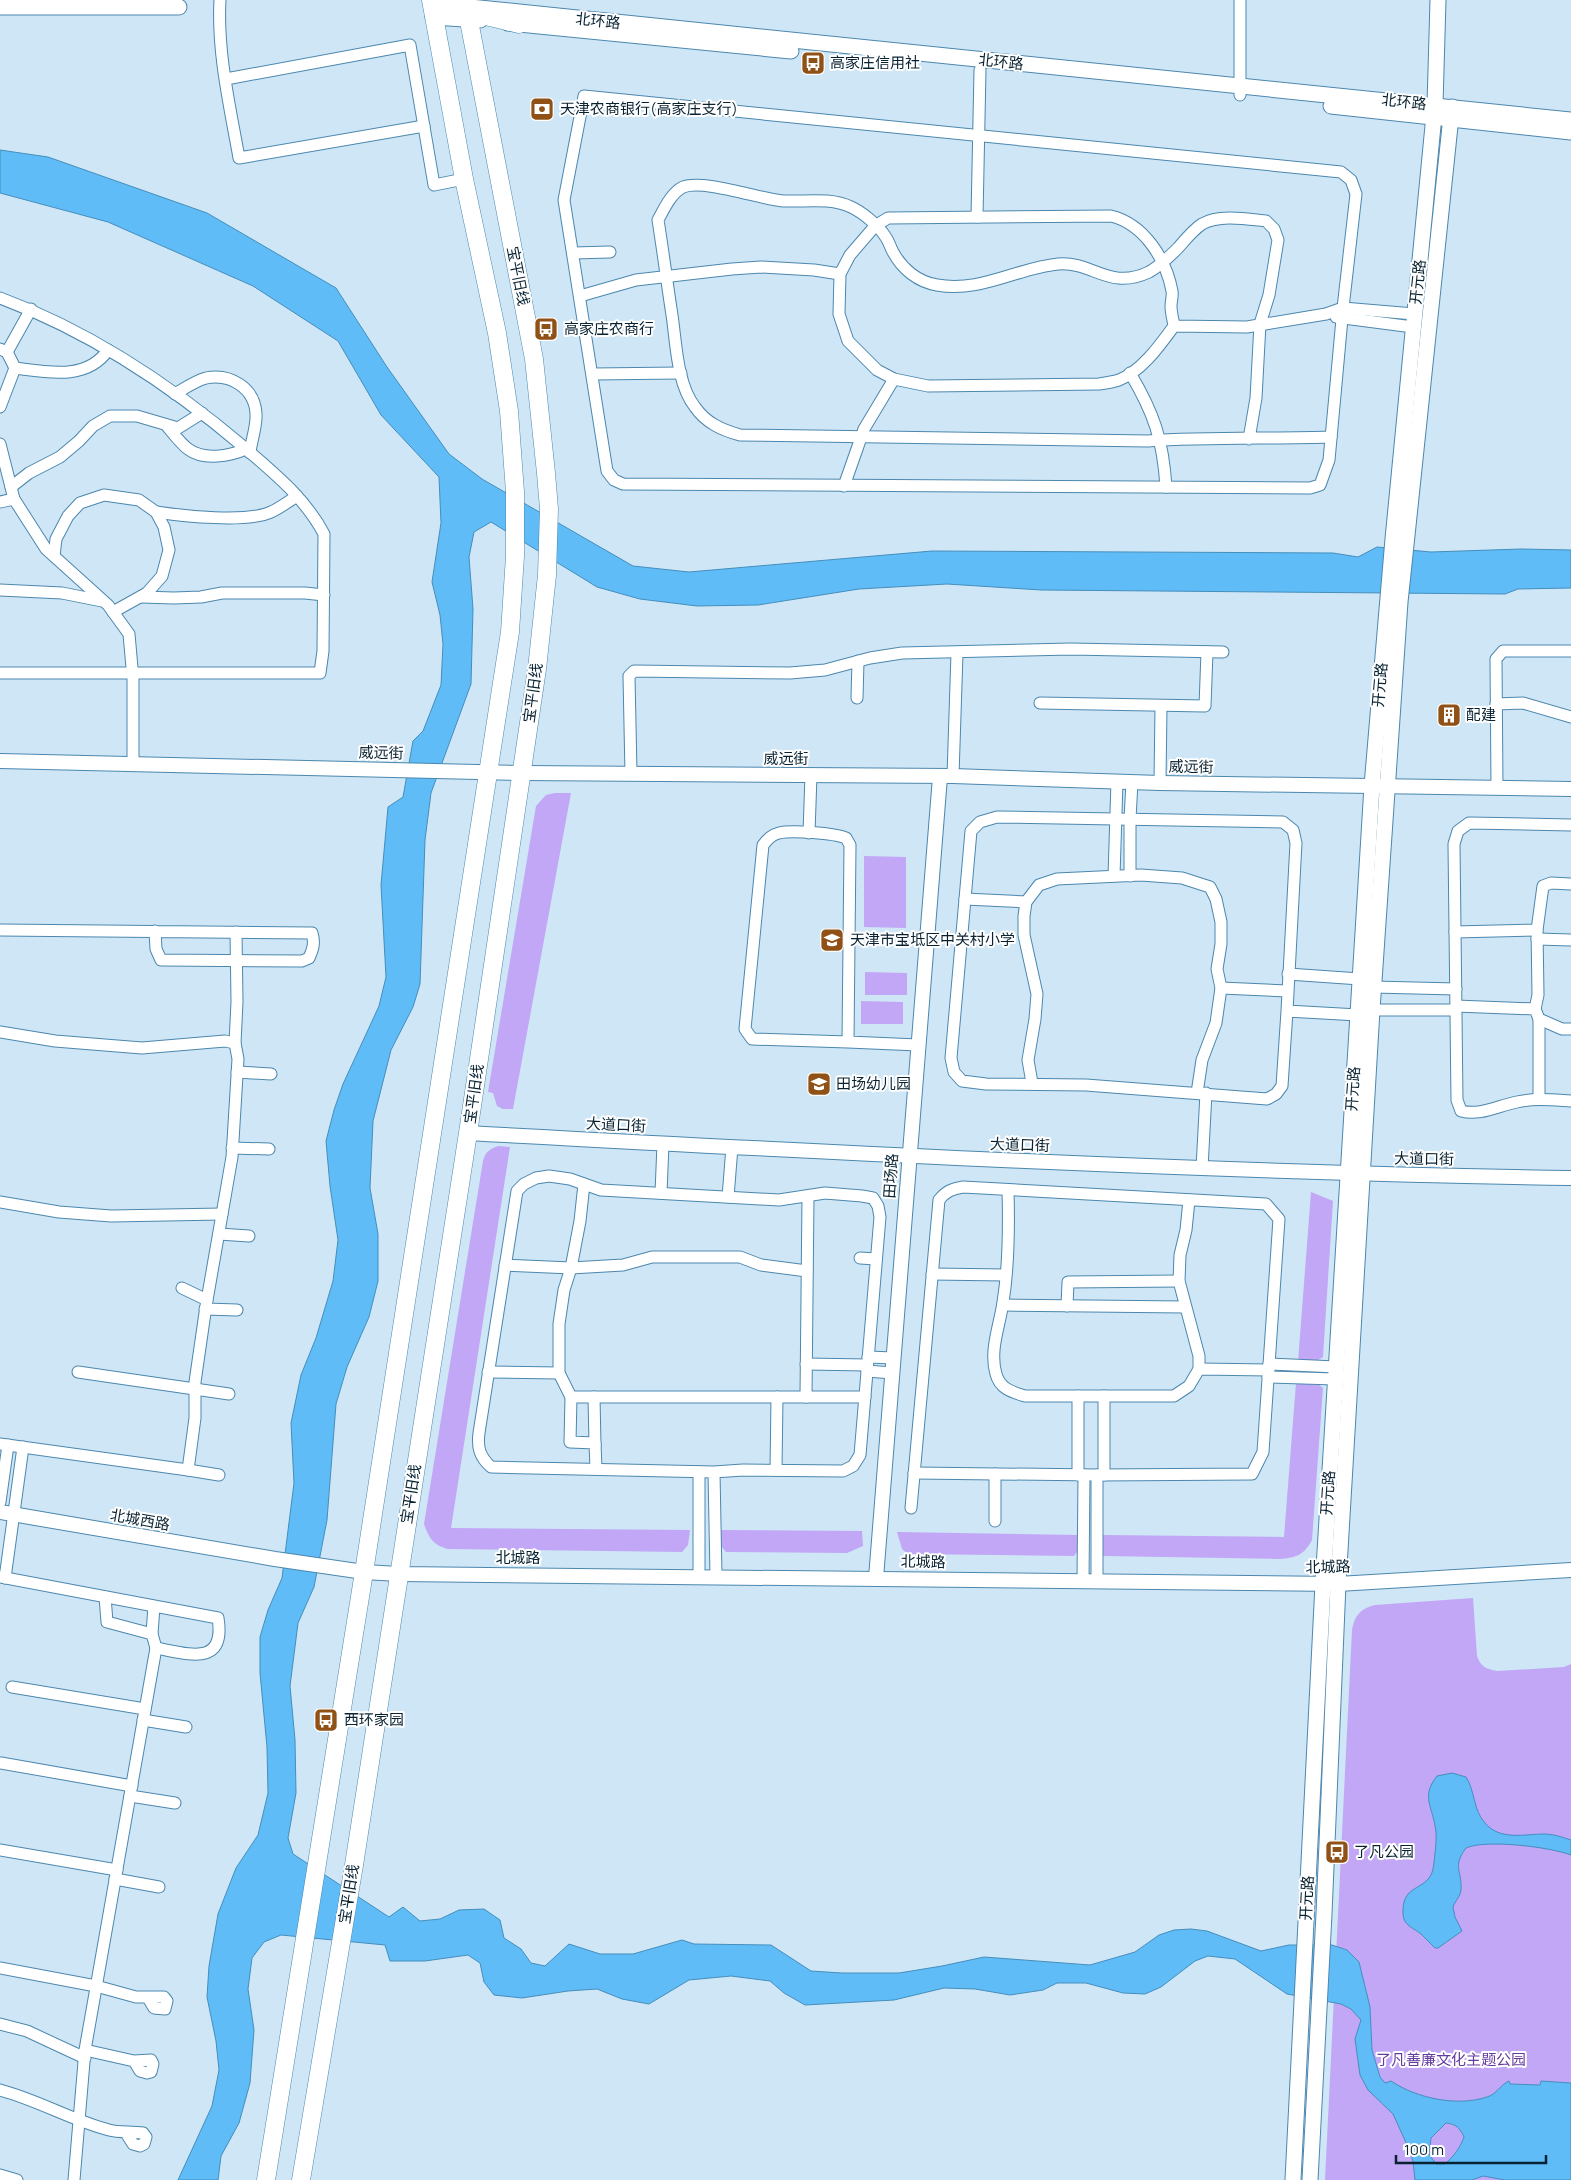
<svg xmlns="http://www.w3.org/2000/svg" width="1571" height="2180" viewBox="0 0 1571 2180" font-family="Manrope,'Noto Sans SC',sans-serif">
<style>
.green{fill:#c1a7f6}
.water{fill:#5fbcf7;stroke:#458ebc;fill-rule:evenodd}
.lines{fill:none;stroke-linecap:round;stroke-linejoin:round}
.minor-casing{stroke:#4c87ae;stroke-width:13}
.tertiary-casing{stroke:#4c87ae;stroke-width:16}
.secondary-casing{stroke:#4c87ae;stroke-width:17}
.primary-casing{stroke:#4c87ae;stroke-width:19}
.minor{stroke:#fff;stroke-width:11}
.tertiary{stroke:#fff;stroke-width:14}
.secondary{stroke:#fff;stroke-width:15}
.primary{stroke:#fff;stroke-width:18}
.labels{text-anchor:middle;stroke-width:4;stroke-linejoin:round;paint-order:stroke}
.street-label{font-size:15px;fill:#082231;stroke:#fff}
.poi-label{font-size:15px;fill:#082231;stroke:#fff;text-anchor:start}
.park-label{font-size:15px;fill:#643c9e;stroke:#fff}
</style>
<rect width="100%" height="100%" fill="#cee6f6"/>
<g class="green">
<polygon points="555,793 571,793 513,1109 503,1109 497,1106 493,1093 488,1092 536,806 546,795"/>
<polygon points="864,856 906,857 906,928 864,927"/>
<polygon points="865,972 907,973 907,995 865,995"/>
<polygon points="861,1001 903,1002 903,1024 861,1024"/>
<path d="M498,1146L510,1147L451,1528L690,1530L688,1545L682,1552L448,1549C433,1545 429,1538 424,1524L483,1161C485,1152 490,1149 498,1146Z"/>
<polygon points="1311,1192 1333,1201 1323,1357 1315,1362 1298,1362"/>
<path d="M1296,1383L1319,1385L1323,1388L1312,1540C1305,1554 1296,1558 1280,1559L1103,1556V1535L1284,1537Z"/>
<polygon points="720,1530 862,1531 863,1546 847,1553 726,1552 722,1547"/>
<polygon points="897,1532 1078,1535 1077,1552 1074,1556 908,1554 902,1549"/>
<path d="M1473,1598L1477,1656C1481,1667 1486,1669 1497,1671L1564,1667L1571,1664V2180H1325L1352,1630C1355,1615 1360,1609 1375,1605Z"/>
</g>
<g class="water">
<path d="M0,150L48,157L207,213L336,288L387,367L449,454L482,479L633,566L689,572L932,551L1333,553L1358,557L1377,547L1431,552L1521,549L1571,550V588L1518,589L1505,594L1041,590L947,584L859,589L758,605L697,606L640,599L597,587L491,522L474,532L469,557L473,609L471,684L431,793L425,840L420,984L413,1007L391,1050L373,1121L370,1188L378,1234V1281L369,1317L347,1367L336,1404L327,1520L314,1587L298,1623L290,1686L295,1740L296,1793L288,1838L293,1854L389,1917L403,1907L420,1921L440,1919L459,1910L484,1909L500,1920L504,1938L521,1949L531,1963L545,1966L569,1944L600,1954H633L682,1940L694,1944L771,1945L811,1971L842,1973H899L942,1966L984,1957L1090,1965L1135,1952L1159,1935L1174,1930L1191,1929L1207,1931L1261,1951L1289,1945H1332L1347,1950L1359,1962L1370,2007L1372,2050L1380,2077L1385,2083L1391,2081C1416,2098 1457,2107 1487,2097C1497,2094 1500,2085 1509,2081L1510,2084L1540,2085L1541,2081L1571,2083V2180H1505L1483,2176L1472,2180H1415L1413,2161L1408,2147L1393,2114L1368,2090L1360,2075L1355,2039L1361,2020L1351,2009L1341,2004L1287,1994L1235,1959L1208,1956L1195,1961L1161,1987L1145,1994L1123,1993L1086,1983H1057L1043,1990L1010,1995L975,1989L944,1988L894,2000L805,2005L784,1993L770,1981L731,1976L689,1980L649,2004L622,1999L597,1989L568,1991L522,1998L494,1995L484,1982L480,1963L468,1955L425,1961H390L385,1945L281,1935L264,1942L252,1958L248,1989L254,2030L250,2083L239,2123L221,2156L218,2180H178L212,2106L219,2070L216,2041L207,1997L209,1966L218,1914L236,1868L258,1835L268,1793L267,1747L260,1673V1637L268,1610L282,1578L294,1483L291,1423L301,1375L316,1338L333,1281L338,1240L330,1186L326,1141L334,1110L343,1084L379,1006L386,977L381,885L388,807L403,797L413,741L423,731L441,685L443,644L440,615L432,582L441,523L439,477L381,415L338,341L253,286L108,222L0,193ZM1446,2123C1456,2124 1460,2128 1464,2137C1460,2148 1454,2156 1445,2164H1436L1429,2154L1431,2138Z"/>
<path d="M1452,1773L1466,1777C1475,1790 1473,1810 1485,1823C1500,1841 1525,1834 1544,1834C1553,1834 1562,1837 1571,1840V1855C1550,1847 1486,1839 1466,1848C1452,1867 1462,1870 1461,1889C1461,1896 1455,1901 1453,1907L1455,1917L1462,1931L1438,1948H1435C1430,1943 1426,1939 1421,1934C1411,1926 1402,1926 1403,1909C1404,1888 1419,1890 1429,1878C1434,1872 1434,1861 1435,1853C1436,1844 1437,1835 1435,1826C1432,1806 1421,1796 1437,1776Z"/>
</g>
<g class="lines">
<g class="minor-casing">
<g id="minor">
<path d="M220,0C217,52 230,107 239,158L424,126"/>
<polyline points="226,79 410,45 434,185 464,179"/>
<polyline points="1240,95 1240,0"/>
<polygon points="584,96 1341,172 1351,180 1356,194 1343,308 1329,460 1320,485 1310,488 623,484 614,480 607,471 564,200"/>
<polyline points="977,217 980,70"/>
<polyline points="573,253 610,252"/>
<polyline points="580,296 636,280 732,269 761,267 814,270 840,274"/>
<path d="M0,298C89,331 173,387 245,448C275,474 305,498 324,534L323,651L320,673H0"/>
<polyline points="1336,317 1413,327"/>
<path d="M1174,326C1160,345 1142,371 1119,380C1113,382 1106,383 1099,384L928,386L894,379L877,370L848,341L839,314L840,274L850,255L875,226L888,218L1111,216C1144,224 1166,259 1172,291C1173,296 1171,301 1171,306C1171,313 1173,319 1174,326L1247,327L1326,314L1343,308L1414,314"/>
<path d="M0,349L7,352L15,368C47,372 87,381 108,350"/>
<polyline points="7,352 31,309"/>
<path d="M1130,373C1154,413 1163,440 1166,487"/>
<polyline points="593,374 681,373"/>
<path d="M175,394C185,388 195,381 206,378C230,373 255,388 256,414C257,426 251,441 250,453"/>
<polyline points="0,407 15,368"/>
<path d="M166,425C173,433 180,443 188,449C204,461 230,456 246,449"/>
<path d="M1249,439L1256,398L1260,324L1269,295L1278,240L1274,229L1266,221C1247,219 1219,214 1202,224C1193,230 1185,240 1178,248C1170,256 1160,266 1149,272C1109,291 1093,261 1058,264C1017,268 980,293 937,285C918,282 902,269 893,252C890,247 889,241 885,236C878,225 862,212 851,207C830,197 805,202 783,201C760,199 704,179 683,187C671,193 664,209 658,220C663,251 667,283 672,315C676,342 677,385 695,407C706,423 722,430 740,435L1148,441C1209,437 1270,439 1331,437"/>
<polyline points="0,444 14,499 46,549 108,605 129,634 133,679 133,764"/>
<polyline points="844,486 864,429 894,379"/>
<polyline points="11,487 29,473 60,457 79,441 93,426 110,416 137,416 178,428 202,413"/>
<polyline points="0,502 14,499"/>
<path d="M156,512C183,516 247,523 271,512C280,508 289,501 297,496"/>
<polyline points="54,556 56,539 68,516 80,503 104,495 139,500 156,512 164,527 169,550 162,576 147,593 113,612"/>
<polyline points="0,590 62,593 102,601"/>
<polyline points="141,597 174,598 201,597 222,593 305,593 324,595"/>
<polyline points="857,698 858,661"/>
<polyline points="1040,703 1205,706 1207,652"/>
<polyline points="1496,704 1523,703 1571,717"/>
<polyline points="631,774 629,676 634,671 790,673 825,670 870,658 902,653 1071,649 1223,652"/>
<polyline points="953,776 957,653"/>
<polyline points="1160,783 1161,706"/>
<polyline points="1497,788 1496,659 1503,651 1571,651"/>
<path d="M1571,825L1469,823L1458,831L1454,844L1457,1100L1461,1111C1481,1116 1497,1106 1517,1102C1535,1098 1553,1100 1571,1101"/>
<polyline points="809,833 811,775"/>
<polyline points="1114,876 1117,781"/>
<polyline points="1130,876 1130,819 1132,782"/>
<polyline points="965,899 1026,902"/>
<path d="M0,930L312,933C315,943 313,949 309,958L302,961L161,960L156,949L155,931"/>
<polyline points="1455,932 1537,930 1543,886 1551,883 1571,884"/>
<polyline points="1537,939 1571,940"/>
<polyline points="1288,974 1360,979"/>
<polyline points="1373,987 1456,989"/>
<polyline points="1456,1006 1535,1009 1539,1019 1562,1029 1571,1029"/>
<polyline points="1535,1009 1538,995 1537,930"/>
<polyline points="1372,1010 1456,1010"/>
<polyline points="1287,1011 1296,843 1293,830 1283,822 997,817 980,822 971,831 951,1058 954,1072 962,1081 986,1084 1086,1085 1267,1099 1276,1094 1282,1086 1287,1011 1358,1015"/>
<polyline points="0,1032 55,1041 142,1048 225,1041 235,1043"/>
<path d="M848,1042L752,1039L745,1029L763,845C768,839 771,835 779,833C791,830 834,833 846,838L850,845L848,1042L918,1045"/>
<polyline points="237,1072 271,1074"/>
<polyline points="1032,1083 1028,1060 1035,1019 1037,994 1024,935 1024,916 1026,902 1039,885 1057,879 1141,875 1182,878 1210,887 1216,899 1221,922 1221,944 1217,969 1221,988 1287,991"/>
<polyline points="1197,1093 1202,1060 1216,1023 1221,988"/>
<polyline points="1539,1099 1539,1019"/>
<polyline points="232,1148 269,1149"/>
<polyline points="1202,1168 1206,1093"/>
<polyline points="584,1184 580,1221 571,1268 564,1290 559,1324 559,1373 571,1397 570,1442 595,1443 596,1469"/>
<path d="M1008,1190C1009,1226 1009,1265 1003,1302C1000,1325 989,1350 996,1374C1000,1389 1012,1392 1025,1396H1174L1189,1386L1199,1369L1269,1370"/>
<polyline points="661,1193 663,1144"/>
<polyline points="728,1197 732,1147"/>
<polyline points="1189,1200 1186,1230 1180,1255 1179,1281 1199,1356 1199,1369"/>
<polyline points="0,1202 59,1212 111,1216 222,1214"/>
<polyline points="219,1234 249,1236"/>
<polyline points="860,1258 876,1259"/>
<polyline points="505,1265 571,1268 623,1265 652,1257 740,1257 761,1265 807,1271"/>
<polyline points="932,1274 1005,1275"/>
<polyline points="182,1288 207,1300"/>
<polyline points="1003,1305 1185,1307"/>
<polyline points="1067,1306 1068,1282 1179,1281"/>
<polyline points="205,1309 237,1310"/>
<polyline points="868,1357 893,1358"/>
<polyline points="806,1364 867,1365"/>
<polyline points="1269,1364 1336,1367"/>
<polyline points="867,1371 892,1373"/>
<polyline points="78,1372 229,1394"/>
<polyline points="488,1372 559,1373"/>
<polyline points="1268,1377 1335,1379"/>
<polyline points="1078,1396 1078,1475"/>
<polyline points="1104,1396 1104,1475"/>
<polyline points="571,1397 865,1397"/>
<polyline points="594,1397 595,1445"/>
<polyline points="806,1397 808,1197"/>
<polyline points="0,1444 188,1470 195,1418 195,1382 206,1306 232,1157 238,1059 235,1043 237,1002 236,932"/>
<polyline points="188,1470 219,1475"/>
<polyline points="776,1470 777,1397"/>
<path d="M714,1472L491,1467C480,1457 477,1448 479,1433L517,1191L524,1184L536,1178L549,1176L570,1179L601,1190L779,1200L825,1193L862,1196L873,1198L878,1206L880,1217L860,1455L853,1466L843,1471L743,1470L714,1472L716,1576"/>
<polyline points="914,1473 1097,1475"/>
<polyline points="0,1502 8,1445"/>
<path d="M911,1508L939,1200C946,1191 952,1189 963,1187L1266,1204L1279,1219L1263,1452L1252,1474L1097,1475V1581"/>
<polyline points="995,1521 995,1474"/>
<polyline points="699,1576 699,1472"/>
<path d="M0,1577L218,1618C226,1667 189,1654 156,1648L152,1634L154,1606"/>
<polyline points="5,1578 23,1447"/>
<polyline points="1083,1581 1084,1475"/>
<polyline points="105,1597 107,1622 152,1634"/>
<polyline points="12,1687 145,1709"/>
<polyline points="143,1720 186,1727"/>
<polyline points="1,1763 132,1786"/>
<polyline points="130,1796 175,1803"/>
<polyline points="0,1850 117,1870"/>
<polyline points="115,1879 159,1887"/>
<polyline points="0,1968 96,1986 136,1997 164,1997 167,2001 165,2009 154,2008 148,1998"/>
<polyline points="0,2024 27,2031 85,2058"/>
<polyline points="85,2050 134,2061 151,2060 153,2064 151,2072 147,2073 140,2071 134,2061"/>
<path d="M0,2090C38,2100 71,2120 109,2130C120,2133 131,2131 143,2133L146,2137L144,2144L140,2146L133,2144L126,2133"/>
<polyline points="0,2175 17,2180"/>
<polyline points="74,2180 85,2050 156,1648"/>
</g>
</g>
<g class="tertiary-casing">
<g id="tertiary">
<polyline points="0,761 521,773 953,776 1160,783 1571,789"/>
<path d="M468,1133C836,1153 1203,1172 1571,1178"/>
<polyline points="0,1512 275,1559 364,1572 399,1574 1338,1584 1571,1570"/>
<polyline points="876,1578 940,777"/>
</g>
</g>
<g class="secondary-casing">
<g id="secondary">
<polyline points="431,3 1571,120"/>
<polyline points="0,7 179,7"/>
<polyline points="433,17 480,20"/>
<polyline points="508,23 791,51"/>
<polyline points="1331,106 1571,132"/>
<polyline points="1293,2180 1323,1584 1372,786 1393,539 1435,105 1438,0"/>
<polyline points="1310,2180 1324,1914 1338,1584 1372,1010 1400,602 1452,107"/>
</g>
</g>
<g class="primary-casing">
<g id="primary">
<polyline points="459,5 473,13 519,24"/>
<polyline points="266,2180 364,1572 502,683 510,632 515,556 515,492 509,411 497,333 464,179 431,0"/>
<polyline points="301,2180 354,1865 468,1133 537,669 547,575 549,509 546,473 534,359 465,0"/>
</g>
</g>
<use href="#minor" class="minor"/>
<use href="#tertiary" class="tertiary"/>
<use href="#secondary" class="secondary"/>
<use href="#primary" class="primary"/>
</g>
<defs>
<g id="bus-square" transform="scale(1.25)"><rect x="-9" y="-9" width="18" height="18" rx="4" fill="#8f5115" stroke="#fff"/><path d="M-5-6H5V4H4V6H2V4H-2V6H-4V4H-5ZM-3.5-4V0h7V-4ZM-3.5 1.2v1.5H-2V1.2ZM2 1.2v1.5H3.5V1.2Z" fill="#fff"/></g>
<g id="bank-square" transform="scale(1.25)"><rect x="-9" y="-9" width="18" height="18" rx="4" fill="#8f5115" stroke="#fff"/><path d="M-6-4H6V4H-6ZM0-2.3a2.3 2.3 0 1 0 0 4.6a2.3 2.3 0 1 0 0-4.6Z" fill="#fff"/></g>
<g id="building-square" transform="scale(1.25)"><rect x="-9" y="-9" width="18" height="18" rx="4" fill="#8f5115" stroke="#fff"/><path d="M-4-6H4V6H1V3H-1V6H-4ZM-2.5-4.3h1.7v1.8h-1.7ZM.8-4.3h1.7v1.8H.8ZM-2.5-1h1.7V.8h-1.7ZM.8-1h1.7V.8H.8Z" fill="#fff"/></g>
<g id="school-square" transform="scale(1.25)"><rect x="-9" y="-9" width="18" height="18" rx="4" fill="#8f5115" stroke="#fff"/><path d="M0-5L7-2L0 1L-7-2ZM-4 1L0 2.5L4 1V4Q0 6-4 4Z" fill="#fff"/></g>
</defs>
<g fill-rule="evenodd">
<use href="#bus-square" x="813" y="63"/>
<use href="#bank-square" x="542" y="109"/>
<use href="#bus-square" x="546" y="329"/>
<use href="#building-square" x="1449" y="715"/>
<use href="#school-square" x="832" y="940"/>
<use href="#school-square" x="819" y="1084"/>
<use href="#bus-square" x="326" y="1720"/>
<use href="#bus-square" x="1337" y="1852"/>
</g>
<g class="labels">
<g class="street-label">
<text transform="translate(598 21) rotate(6)" y="5">北环路</text>
<text transform="translate(1001 62) rotate(6)" y="5">北环路</text>
<text transform="translate(1404 102) rotate(6)" y="5">北环路</text>
<text transform="translate(518 276) rotate(79)" y="5">宝平旧线</text>
<text transform="translate(1418 282) rotate(-84)" y="5">开元路</text>
<text transform="translate(1380 685) rotate(-85)" y="5">开元路</text>
<text transform="translate(533 693) rotate(-82)" y="5">宝平旧线</text>
<text transform="translate(381 753) rotate(1)" y="5">威远街</text>
<text x="786" y="764">威远街</text>
<text transform="translate(1191 767) rotate(1)" y="5">威远街</text>
<text transform="translate(1353 1089) rotate(-86)" y="5">开元路</text>
<text transform="translate(474 1094) rotate(-82)" y="5">宝平旧线</text>
<text transform="translate(616 1125) rotate(3)" y="5">大道口街</text>
<text transform="translate(1020 1145) rotate(2)" y="5">大道口街</text>
<text transform="translate(1424 1159) rotate(1)" y="5">大道口街</text>
<text transform="translate(891 1176) rotate(-86)" y="5">田场路</text>
<text transform="translate(1328 1493) rotate(-86)" y="5">开元路</text>
<text transform="translate(411 1494) rotate(-81)" y="5">宝平旧线</text>
<text transform="translate(140 1520) rotate(10)" y="5">北城西路</text>
<text x="518" y="1563">北城路</text>
<text transform="translate(923 1562) rotate(1)" y="5">北城路</text>
<text transform="translate(1328 1567) rotate(-1)" y="5">北城路</text>
<text transform="translate(349 1894) rotate(-81)" y="5">宝平旧线</text>
<text transform="translate(1307 1898) rotate(-87)" y="5">开元路</text>
</g>
<g class="poi-label">
<text x="830" y="68">高家庄信用社</text>
<text x="560" y="114">天津农商银行(高家庄支行)</text>
<text x="564" y="334">高家庄农商行</text>
<text x="1466" y="720">配建</text>
<text x="850" y="945">天津市宝坻区中关村小学</text>
<text x="836" y="1089">田场幼儿园</text>
<text x="344" y="1725">西环家园</text>
<text x="1354" y="1857">了凡公园</text>
</g>
<g class="park-label">
<text x="1451" y="2065">了凡善廉文化主题公园</text>
</g>
</g>
<path d="M1396 2155v8h150v-8" fill="none" stroke="#082231" stroke-width="2.5"/>
<text x="1404" y="2155" font-size="15" fill="#082231" stroke="#ffffff" stroke-width="4" paint-order="stroke">100 m</text>
</svg>
